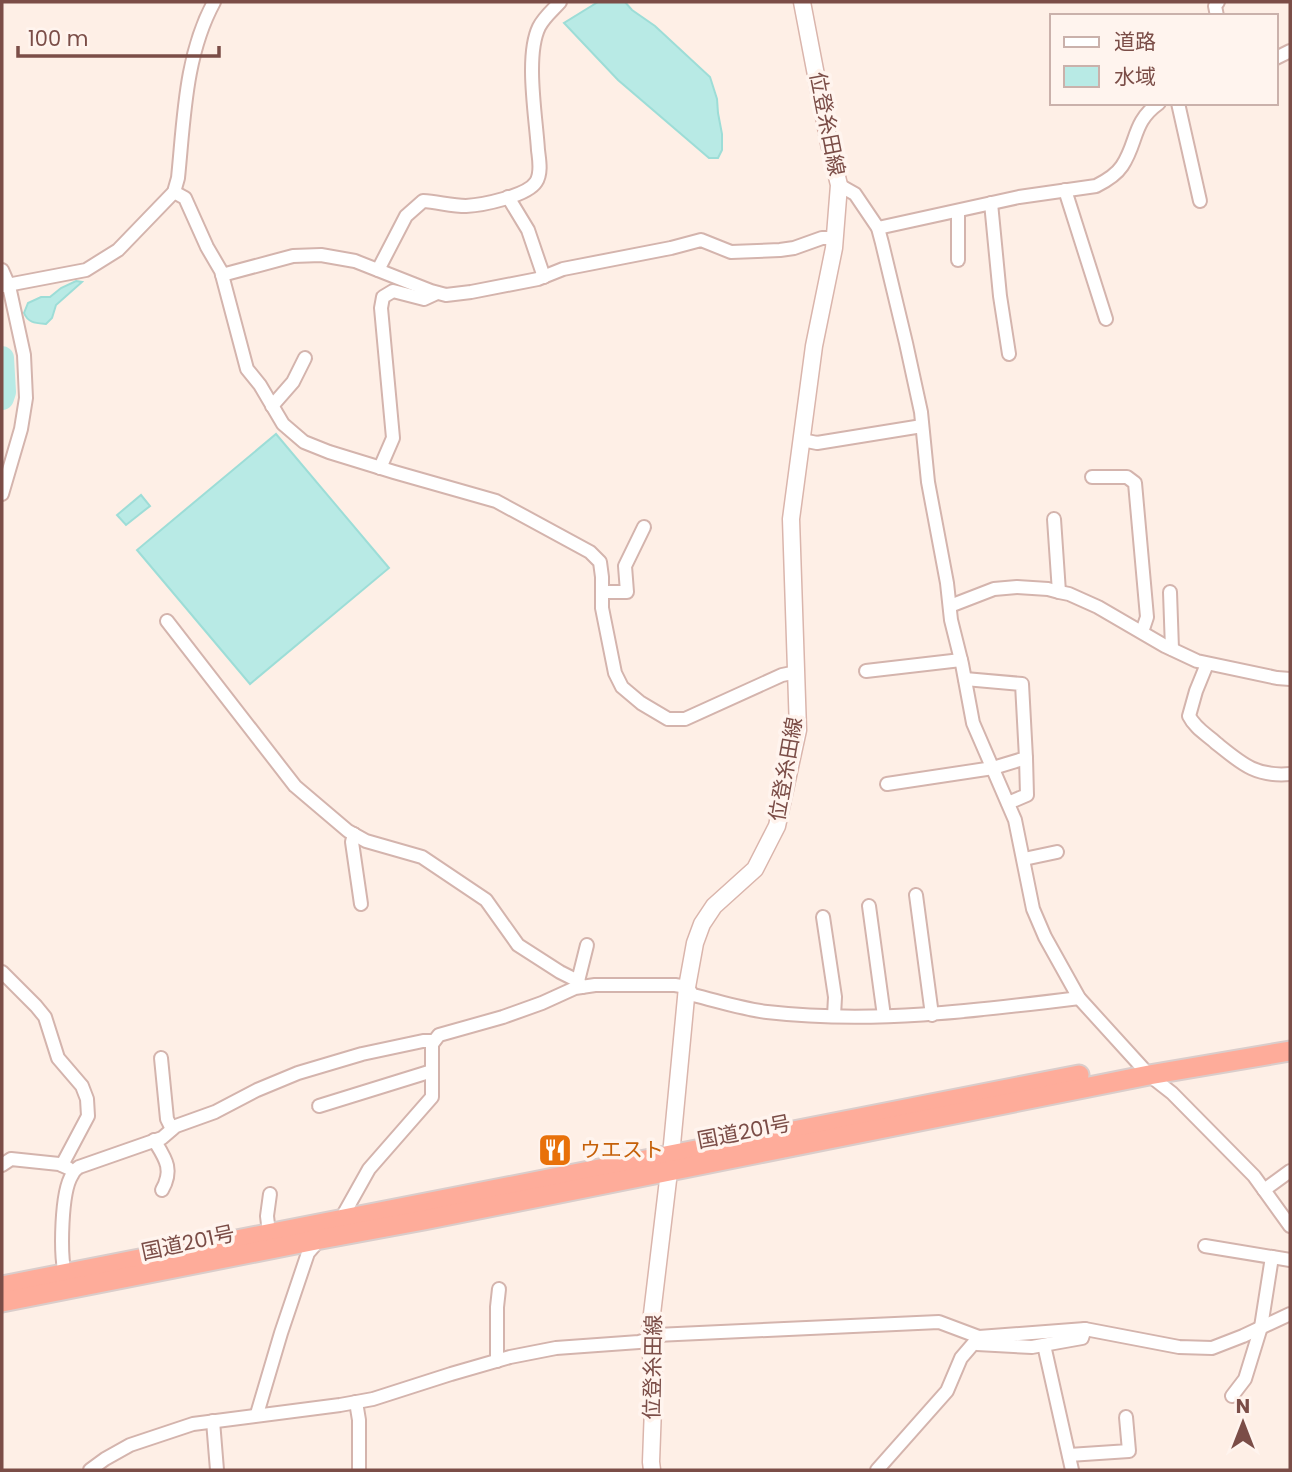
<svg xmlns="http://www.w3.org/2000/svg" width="1292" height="1472" viewBox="0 0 1292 1472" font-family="Poppins,'Noto Sans JP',sans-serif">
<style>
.water{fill:#b8eae5;stroke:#9dddd7;stroke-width:2}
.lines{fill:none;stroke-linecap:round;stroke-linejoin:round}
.river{stroke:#b8eae5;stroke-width:24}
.minor-casing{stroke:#d4b4ad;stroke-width:16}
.secondary-casing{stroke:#dab5ac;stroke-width:19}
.trunk-casing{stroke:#dacdcb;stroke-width:23}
.minor{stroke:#fff;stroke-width:12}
.secondary{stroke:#fff;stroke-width:16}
.trunk{stroke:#feac9a;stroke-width:19}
.labels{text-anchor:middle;stroke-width:7;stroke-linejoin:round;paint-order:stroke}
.street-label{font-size:21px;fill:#7b4d47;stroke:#fff4ee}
.food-label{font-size:21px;fill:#c56008;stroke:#fff4ee;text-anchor:start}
</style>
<rect width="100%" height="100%" fill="#feefe6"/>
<g class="water">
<polygon points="598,2 625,2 632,10 655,26 710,77 717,99 718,113 722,134 722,150 718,158 709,158 618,80 564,23"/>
<path d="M76,281L82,282L56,305L52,318L46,324C36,323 28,323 24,313L28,303L41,297H50L61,288Z"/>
<polygon points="276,434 389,568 250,684 137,550"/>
<polygon points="141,495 150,506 126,525 117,515"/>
</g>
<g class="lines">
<polyline class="river" points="2,358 4,392 2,398"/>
<g class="minor-casing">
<g id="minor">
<polyline points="1217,16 1215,6 1218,2"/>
<polyline points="1276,58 1290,51"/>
<polyline points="1178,103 1200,201"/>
<polyline points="839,185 855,194 878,228 882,243 906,343 921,412 928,482 947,583 951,620 962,664 973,723 1015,820 1033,909 1045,937 1079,998 1149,1075 1172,1093 1254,1176 1290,1226"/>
<polyline points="1065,190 1106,319"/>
<polyline points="174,192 185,198 207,247 221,271 247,369 260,385 283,424 304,442 329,452 394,472 496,501 590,552 600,562 602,577 602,608 615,673 622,687 641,703 668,719 685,719 782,675 797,672"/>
<polyline points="508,197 528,230 544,277"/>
<polyline points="991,203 1000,296 1009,354"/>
<polyline points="958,211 958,260"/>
<path d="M878,228L1019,197L1096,186C1106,181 1116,175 1122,166C1138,142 1132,122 1159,103"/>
<polyline points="2,270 9,286 24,355 26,398 21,429 2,494"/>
<path d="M378,270L406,216L423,201C438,202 452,206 466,206C483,205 527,196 536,182C542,173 539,159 538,150C536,117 525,56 539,27C544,17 553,10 560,2"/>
<polyline points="222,275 293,256 321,255 355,261 431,291 446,295 471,292 538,279 563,269 671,248 701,240 731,252 780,250 794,248 822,238 835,238"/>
<path d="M2,286L86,270L118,250L174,192L178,178C184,119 185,55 214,2"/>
<polyline points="272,406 293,382 305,358"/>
<polyline points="802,440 817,443 922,426"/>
<polyline points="380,468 393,438 381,308 383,297 393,291 424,299 437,293"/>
<polyline points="1092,477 1127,477 1135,483 1147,617 1142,632"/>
<polyline points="1054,519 1059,592"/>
<polyline points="602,592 627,592 625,566 644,527"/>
<polyline points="1170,592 1172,649"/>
<polyline points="950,606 994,589 1017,587 1048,589 1059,592 1069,594 1098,607 1165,646 1197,661 1277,678 1290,679"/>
<polyline points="167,621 295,786 348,831 366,841 422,857 486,900 518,945 560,972 578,981 582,987"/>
<path d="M1207,664L1196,691L1189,716C1195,728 1206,734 1216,743C1242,764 1256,777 1290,774"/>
<polyline points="866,671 961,660"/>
<polyline points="887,784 993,768 1026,758 1022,684 965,679"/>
<polyline points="1008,803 1027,795 1026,758"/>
<polyline points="354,834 352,842 361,904"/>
<polyline points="1024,859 1057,852"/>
<polyline points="916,895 932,1015"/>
<polyline points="869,906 884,1016"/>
<polyline points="823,917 835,997 834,1016"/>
<polyline points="2,972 36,1006 45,1017 58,1058 82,1086 87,1099 88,1116 62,1165"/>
<polyline points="578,981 587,945"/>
<polyline points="161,1058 167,1119 172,1129"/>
<polyline points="319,1106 432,1071"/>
<path d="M154,1140C165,1158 174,1169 162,1190"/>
<polyline points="2,1165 11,1159 59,1164 68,1168"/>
<polyline points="1264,1190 1290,1171"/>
<path d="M337,1223L341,1219L369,1169L432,1097V1044L439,1035L503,1017L542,1003L575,988L595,985H675L687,987L693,995C718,1001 742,1009 767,1012C872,1024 975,1011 1079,998"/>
<polyline points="269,1233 267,1216 270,1194"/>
<polyline points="1205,1246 1290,1260"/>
<path d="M65,1274C60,1254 61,1192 72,1175C74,1170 75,1170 79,1167L162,1138L176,1126L215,1112L257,1090L298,1073L362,1054L423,1041H434"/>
<polyline points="977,1344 1032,1347 1082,1338 1085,1329"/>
<polyline points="1044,1345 1072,1470"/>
<polyline points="497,1361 497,1307 499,1289"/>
<polyline points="1232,1396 1245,1379 1261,1327 1272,1257"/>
<polyline points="356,1402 359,1420 359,1470"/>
<polyline points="257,1414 281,1333 308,1253 321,1238"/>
<polyline points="213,1421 217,1470"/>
<polyline points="1069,1455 1129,1451 1126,1417"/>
<polyline points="90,1470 105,1459 130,1445 193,1424 340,1405 373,1399 451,1374 510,1357 556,1348 639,1342 649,1339 656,1335 939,1322 979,1337 1085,1329 1179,1347 1212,1348 1243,1336 1290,1314"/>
<polyline points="877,1470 947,1391 961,1358 979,1337"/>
</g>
</g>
<g class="secondary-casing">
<polyline id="secondary" points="652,1470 651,1462 654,1380 649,1339 671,1155 687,987 695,943 702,924 714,906 755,869 777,826 798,730 791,519 814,346 834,248 839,185 829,143 802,2"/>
</g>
<g class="trunk-casing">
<g id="trunk">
<polyline points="2,1286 1079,1075"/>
<polyline points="2,1302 321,1239 424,1220 1149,1075 1290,1051"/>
</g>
</g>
<use href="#minor" class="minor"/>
<use href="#secondary" class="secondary"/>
<use href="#trunk" class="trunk"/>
</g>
<defs>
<g id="restaurant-square" transform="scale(1.75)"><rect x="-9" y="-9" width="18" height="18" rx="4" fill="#e8710a" stroke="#fff4ee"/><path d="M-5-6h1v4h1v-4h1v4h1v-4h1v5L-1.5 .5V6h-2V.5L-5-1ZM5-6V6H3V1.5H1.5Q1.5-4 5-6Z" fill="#fff"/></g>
</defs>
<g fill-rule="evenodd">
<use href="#restaurant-square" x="555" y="1150"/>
</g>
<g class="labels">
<g class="street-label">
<text transform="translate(827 124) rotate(79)" y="7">位登糸田線</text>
<text transform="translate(786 769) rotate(-80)" y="7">位登糸田線</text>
<text transform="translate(744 1132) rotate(-11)" y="7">国道201号</text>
<text transform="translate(188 1243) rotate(-12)" y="7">国道201号</text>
<text transform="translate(653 1367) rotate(-89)" y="7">位登糸田線</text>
</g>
<g class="food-label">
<text x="580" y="1157">ウエスト</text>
</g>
</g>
<rect width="1292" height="1472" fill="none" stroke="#7b4d47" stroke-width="7"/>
<rect x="1050" y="14" width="228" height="91" fill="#fff4ee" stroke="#cab1ab" stroke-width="2"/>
<rect x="1064" y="37" width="35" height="10" fill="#ffffff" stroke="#cab1ab" stroke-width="2"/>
<text x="1114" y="49" font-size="21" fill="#7b4d47">道路</text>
<rect x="1064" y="66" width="35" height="21" fill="#b8eae5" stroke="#cab1ab" stroke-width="2"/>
<text x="1114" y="84" font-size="21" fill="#7b4d47">水域</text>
<g transform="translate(1243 1423)" stroke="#fff4ee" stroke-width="5" paint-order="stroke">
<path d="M0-5L12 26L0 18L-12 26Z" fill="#7b4d47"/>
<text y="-10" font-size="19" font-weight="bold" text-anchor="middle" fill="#7b4d47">N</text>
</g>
<path d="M18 46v10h201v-10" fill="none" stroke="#7b4d47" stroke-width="3.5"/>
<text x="28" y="46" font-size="21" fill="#7b4d47" stroke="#fff4ee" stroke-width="5" paint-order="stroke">100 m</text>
</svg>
